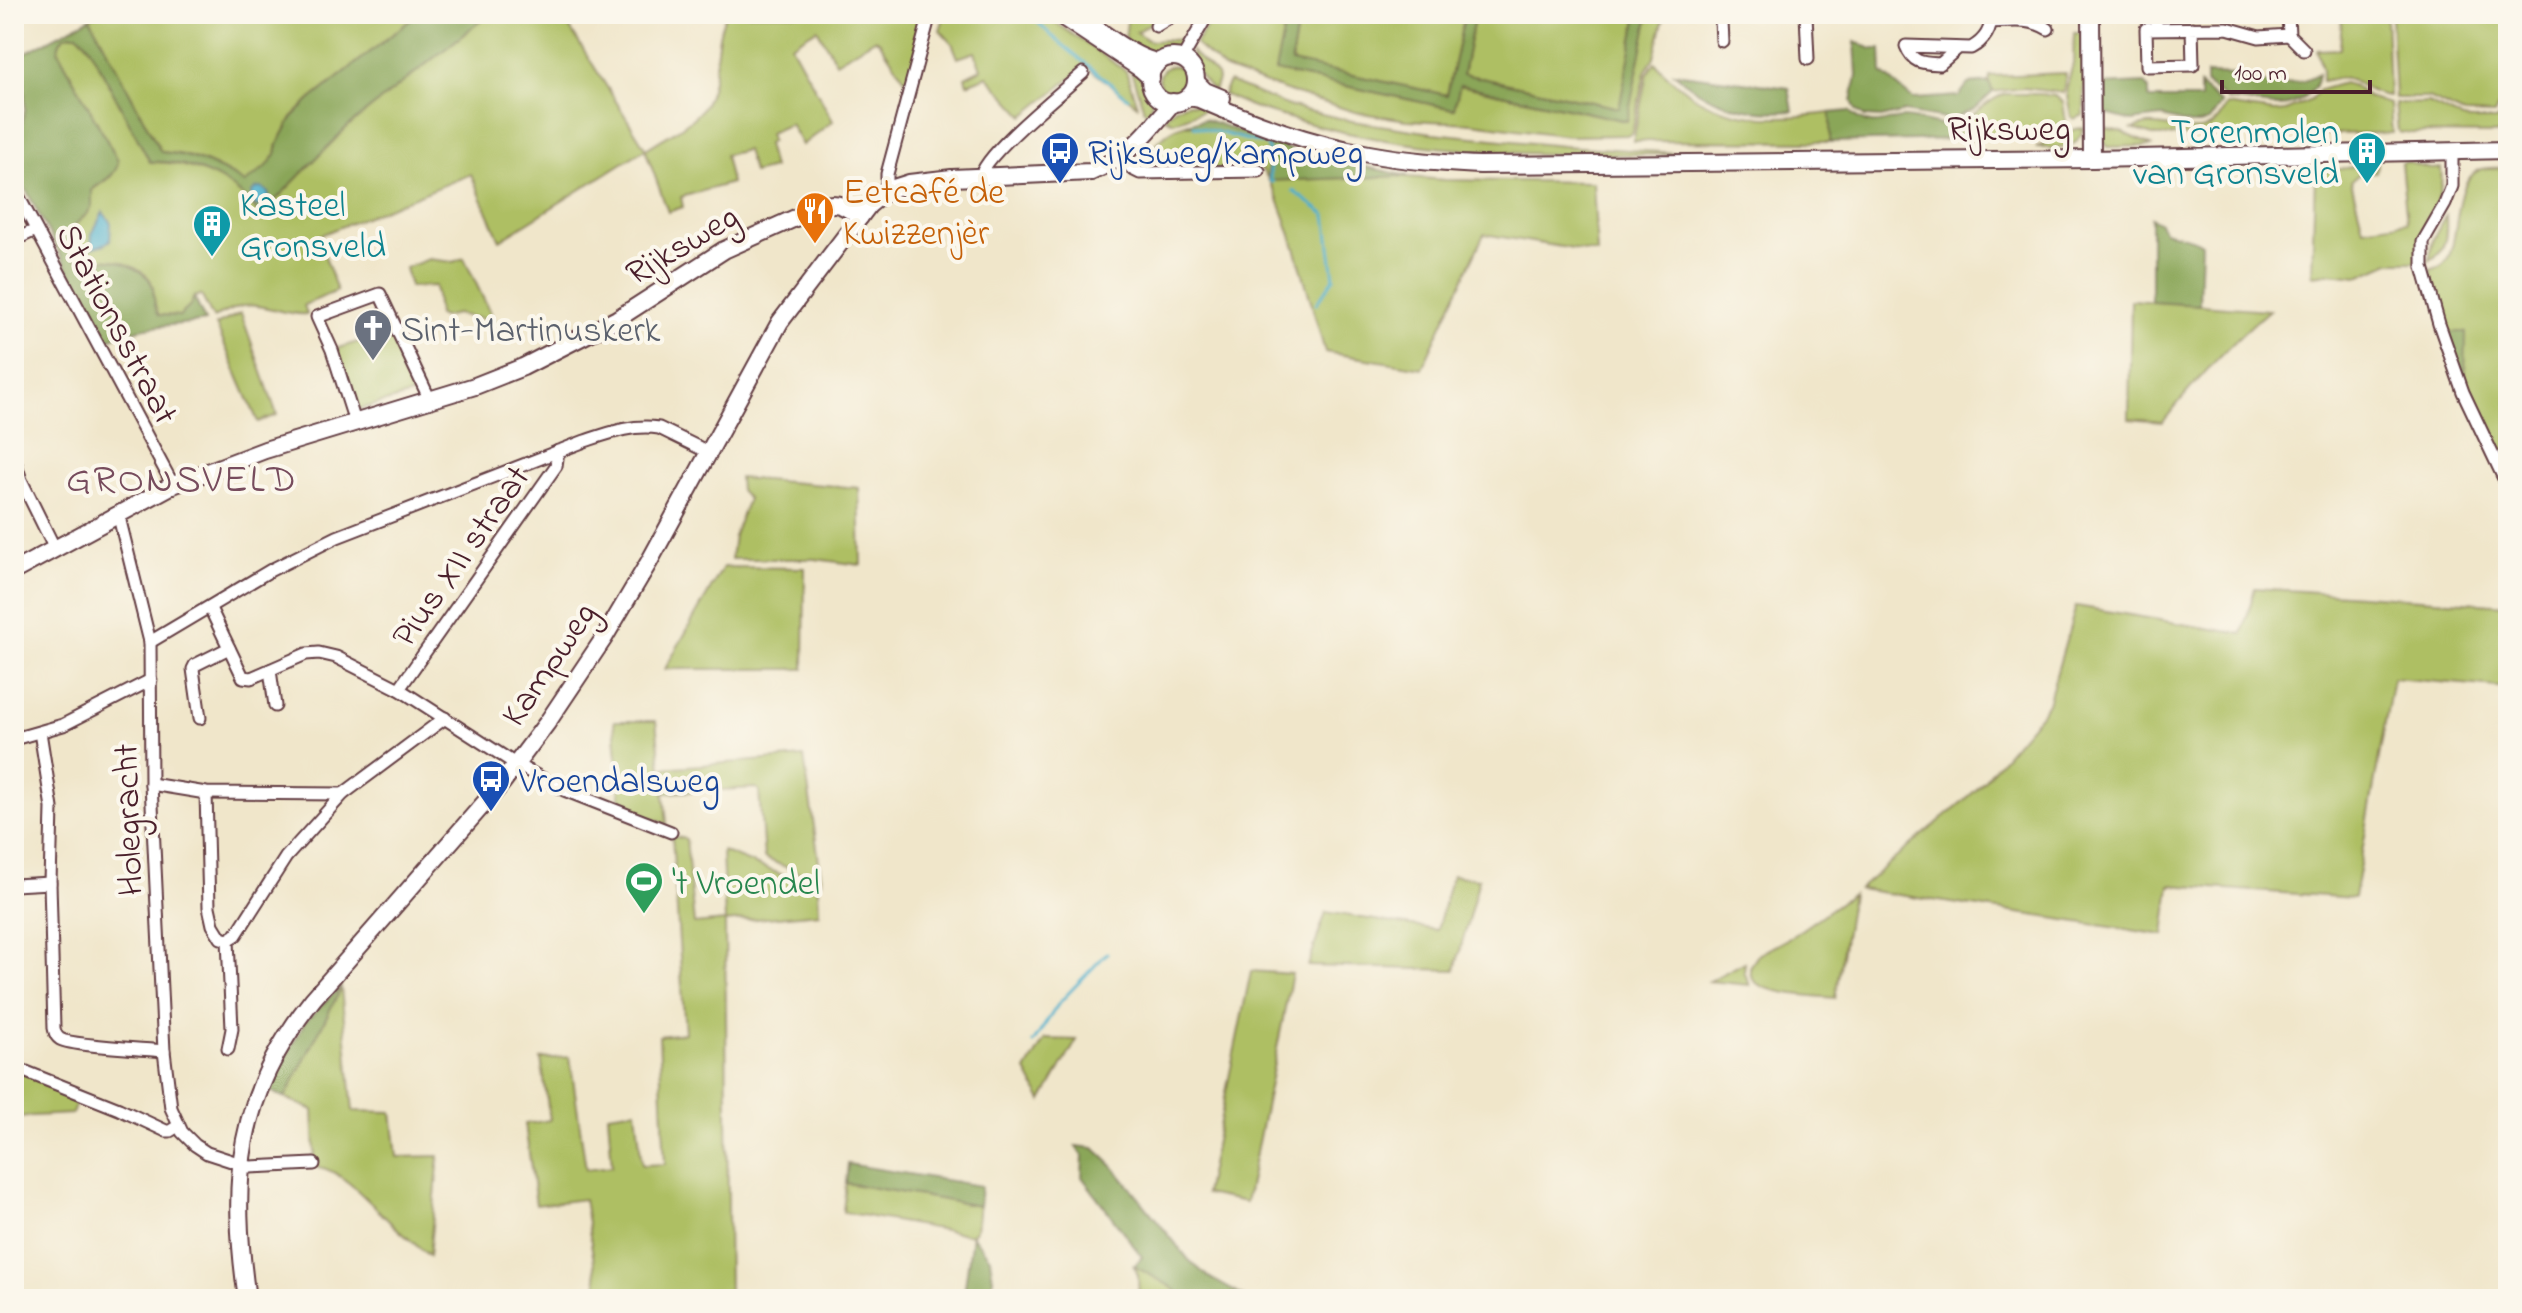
<svg xmlns="http://www.w3.org/2000/svg" width="2522" height="1313" viewBox="0 0 2522 1313" font-family="'Indie Flower',sans-serif">
<style>
.green{fill:#aebf63;stroke:#7c6f47;stroke-width:2}
.forest{fill:#8aa659;stroke:#6a6242;stroke-width:2}
.water{fill:#4cafcb;stroke:#4b677b;stroke-width:2}
.lines{fill:none;stroke-linecap:round;stroke-linejoin:round}
.stream{stroke:#4cafcb;stroke-width:3}
.street-casing{stroke:#633d43;stroke-width:15}
.secondary-casing{stroke:#633d43;stroke-width:20}
.street{stroke:#fff;stroke-width:11}
.secondary{stroke:#fff;stroke-width:16}
.labels{text-anchor:middle;stroke-width:8;stroke-linejoin:round;paint-order:stroke}
.street-label{font-size:36px;fill:#4a1f2b;stroke:#fbf7ec}
.culture-label{font-size:36px;fill:#0d838f;stroke:#fbf7ec;text-anchor:end}
.transit-label{font-size:36px;fill:#164399;stroke:#fbf7ec;text-anchor:start}
.food-label{font-size:36px;fill:#c56008;stroke:#fbf7ec;text-anchor:start}
.worship-label{font-size:36px;fill:#5b616d;stroke:#fbf7ec;text-anchor:start}
.leisure-label{font-size:36px;fill:#27864d;stroke:#fbf7ec;text-anchor:start}
.quarter-label{font-size:40px;letter-spacing:2px;fill:#774c5d;stroke:#fbf7ec}
</style>
<rect width="100%" height="100%" fill="#fbf7ec"/>
<filter id="ink" filterUnits="userSpaceOnUse"><feTurbulence type="fractalNoise" baseFrequency=".0125" numOctaves="2"/><feDisplacementMap in="SourceGraphic" scale="16" xChannelSelector="R" yChannelSelector="G"/><feConvolveMatrix kernelMatrix="1 2 1 2 8 2 1 2 1" color-interpolation-filters="sRGB"/></filter>
<filter id="wash" filterUnits="userSpaceOnUse"><feTurbulence type="fractalNoise" baseFrequency=".006" numOctaves="4" result="noise"/><feDisplacementMap in="SourceGraphic" scale="32" xChannelSelector="R" yChannelSelector="G"/><feGaussianBlur stdDeviation="1.8" result="paint"/><feColorMatrix in="noise" values="0 0 0 0 0 0 0 0 0 0 0 0 0 0 0 0 0 1.4 0 .05"/><feComposite in="paint" operator="in"/></filter>
<g filter="url(#wash)">
<rect width="100%" height="100%" fill="#f0e6ca"/>
<g class="green">
<path d="M97,14H418L310,100L292,117L278,144L276,154L267,166L245,184C219,167 192,153 161,152L90,18Z"/>
<path d="M489,14H561L646,149C662,138 693,123 703,107C720,81 712,43 726,14H927L908,84L879,41L875,39L836,62L817,29L791,45L833,121L802,145L790,124L769,133L771,141L767,144L773,168L753,173L746,150L725,155L731,183L681,197L683,207L668,212L645,149L500,240L471,174L318,236L337,291L304,305L307,314C284,316 264,303 243,306C233,308 222,314 213,318L201,295L194,297L190,306L180,316L159,315C150,303 158,285 146,275C138,269 122,261 112,260C84,258 64,273 70,229L87,214L92,206V190L112,176L113,152L58,51C59,39 64,33 77,34L87,43L150,162C192,162 235,179 260,216L347,127Z"/>
<polygon points="945,14 1043,14 1126,71 1137,105 1086,66 1024,116 987,76 967,84 965,77 981,69 975,52 958,58 952,43 940,30"/>
<path d="M1128,14H1166L1136,32L1149,41L1188,39C1173,66 1149,54 1128,44L1125,38Z"/>
<polygon points="1215,14 1287,14 1276,71 1453,109 1459,85 1626,121 1649,14 1665,14 1654,57 1645,72 1632,133 1629,135 1568,136 1472,123 1407,120 1355,112 1286,91 1225,69 1195,44"/>
<polygon points="1299,14 1465,14 1447,95 1291,62"/>
<polygon points="1475,14 1638,14 1620,108 1463,74"/>
<path d="M2342,14L2386,15L2389,96C2357,93 2361,71 2322,81V70L2317,50L2340,49Z"/>
<polygon points="2437,14 2506,14 2508,29 2504,55 2507,90 2494,115 2464,114 2428,98 2395,98 2391,18 2398,15"/>
<polygon points="2074,33 2085,33 2084,115 2074,119 2071,117 2066,90 2073,64"/>
<path d="M1191,51L1217,75L1218,80L1214,91C1202,81 1192,66 1191,51Z"/>
<path d="M1655,62C1662,72 1672,80 1682,88C1726,122 1778,120 1830,113V142L1633,141L1647,74Z"/>
<circle cx="1173" cy="80" r="14"/>
<polygon points="1131,71 1145,78 1152,100 1149,113 1144,110"/>
<polygon points="2066,73 2063,93 2024,88 1993,92 1989,82 1990,76"/>
<path d="M1229,82L1291,107L1352,121L1433,133L1563,146L1694,154C1569,155 1444,158 1322,127C1288,118 1254,110 1223,94Z"/>
<path d="M2343,83L2354,86L2367,97L2390,104L2392,133L2156,136L2133,129C2140,127 2146,124 2153,125C2185,126 2209,145 2226,105L2274,112L2285,111L2311,100L2319,90Z"/>
<path d="M2005,94H2040L2055,96L2063,102L2066,122L2033,137L1960,139L1952,125C1974,120 1985,100 2005,94Z"/>
<polygon points="2508,102 2508,134 2399,133 2398,131 2395,104 2428,103 2463,119 2471,120 2496,120 2500,117"/>
<polygon points="1187,103 1205,107 1202,111 1174,122 1165,118 1175,108"/>
<path d="M1186,124L1267,144L1268,180L1383,175L1445,180L1593,182L1597,253L1484,234L1422,368L1325,352C1314,315 1283,189 1260,168L1143,170L1133,167C1154,152 1159,132 1186,124Z"/>
<polygon points="2100,127 2122,132 2153,146 2108,147 2103,141"/>
<path d="M2084,128C2076,153 2058,147 2036,148L2075,129Z"/>
<path d="M2406,162L2431,169L2441,168C2446,205 2417,227 2417,262H2390L2359,276L2328,273L2312,275L2315,173L2377,163L2376,172H2361L2351,181L2363,228L2407,222L2401,163Z"/>
<path d="M2508,168V475C2476,410 2440,342 2430,270C2434,268 2439,268 2442,265C2463,250 2449,179 2482,169C2490,167 2500,168 2508,168Z"/>
<path d="M2446,215C2447,234 2447,251 2429,261L2433,239Z"/>
<polygon points="464,258 494,321 456,314 443,317 438,315 435,286 410,287 405,268 429,259 453,262"/>
<path d="M2131,300L2269,310C2228,345 2196,380 2163,422L2129,419Z"/>
<polygon points="241,313 277,415 258,422 216,325"/>
<polygon points="394,331 422,392 356,410 335,349"/>
<polygon points="739,478 859,488 861,565 815,559 731,559 734,535 748,499 740,490"/>
<polygon points="723,567 805,568 804,669 665,669"/>
<polygon points="2255,588 2508,605 2508,688 2393,678 2354,898 2170,885 2164,935 1859,889 1976,790 2040,715 2048,703 2076,606 2242,634"/>
<polygon points="614,721 656,721 661,768 804,757 822,882 764,858 759,790 756,788 664,793 667,824 621,808"/>
<polygon points="672,836 686,839 694,924 725,921 722,851 818,889 819,913 725,922 729,1299 600,1299 584,1199 536,1205 525,1124 550,1120 541,1059 570,1057 586,1169 612,1166 608,1114 636,1110 642,1165 665,1164 659,1036 685,1033"/>
<polygon points="1452,875 1479,879 1455,970 1308,966 1326,912 1437,930"/>
<path d="M1852,894L1835,998C1816,996 1772,994 1758,984C1751,980 1750,974 1750,967L1758,955L1791,937Z"/>
<polygon points="1745,962 1744,972 1750,985 1709,981"/>
<polygon points="1251,971 1292,974 1246,1202 1205,1194"/>
<path d="M341,988L353,1111L392,1112L397,1157L439,1156L429,1256C415,1244 400,1232 387,1219C365,1199 338,1163 305,1166L315,1154L313,1110L285,1098Z"/>
<polygon points="1045,1039 1077,1040 1042,1101 1026,1071"/>
<polygon points="14,1070 79,1094 72,1114 14,1117"/>
<polygon points="846,1183 979,1206 976,1229 972,1235 843,1212"/>
<polygon points="1134,1266 1170,1286 1187,1299 1139,1299 1138,1275"/>
</g>
<g class="forest">
<path d="M418,14H489L347,127L260,216C237,181 191,160 150,162L87,43L77,34C64,33 59,39 58,51L118,161C117,177 102,180 92,190V206L87,214L70,229C64,273 84,257 112,260C122,261 138,269 146,276C158,285 150,303 159,315L180,316L190,306L194,297L205,321C171,327 137,324 106,341L14,167V134L22,124L25,108L24,77L19,56L90,18L161,152C192,154 219,167 245,183L267,166L276,154L278,144L292,118L310,100Z"/>
<polygon points="1287,14 1299,14 1291,62 1447,95 1465,14 1475,14 1463,74 1619,108 1638,14 1649,14 1627,121 1460,85 1454,109 1275,71"/>
<polygon points="1855,42 1872,49 1881,49 1882,73 1909,96 1914,99 1959,96 1968,84 1989,82 1993,92 1976,108 1951,120 1904,112 1881,118 1865,117 1856,110 1852,101 1857,76"/>
<path d="M1674,73L1789,88L1793,111C1748,115 1708,104 1674,73Z"/>
<path d="M2206,74L2236,75L2239,82C2264,83 2297,89 2318,74C2317,93 2297,106 2278,106C2261,107 2245,99 2228,101L2206,84Z"/>
<polygon points="2145,83 2149,89 2149,99 2200,99 2200,86 2221,104 2209,121 2200,124 2190,124 2162,117 2132,121 2099,112 2099,85"/>
<path d="M1849,111C1855,117 1862,122 1871,123C1882,125 1892,118 1902,118C1920,118 1935,127 1952,125L1960,139L1830,142V113Z"/>
<polygon points="1205,119 1297,152 1408,176 1269,181 1267,144 1186,124"/>
<path d="M2151,218L2160,223L2164,231C2178,235 2189,235 2201,243L2199,305L2151,302Z"/>
<polygon points="2446,332 2466,332 2465,384"/>
<polygon points="340,987 341,988 285,1098 268,1090 305,1022"/>
<polygon points="1076,1146 1094,1148 1113,1166 1189,1260 1207,1276 1248,1299 1187,1299 1170,1286 1134,1266 1142,1257 1082,1177 1083,1156"/>
<polygon points="848,1164 981,1186 979,1206 846,1183"/>
<polygon points="972,1235 990,1258 993,1279 991,1299 950,1299 964,1294"/>
</g>
<g class="water">
<circle cx="260" cy="197" r="9"/>
<polygon points="103,212 111,223 110,240 105,244 91,248 92,234"/>
</g>
<g class="lines">
<g class="stream">
<polyline points="1029,14 1052,36 1128,98"/>
<polyline points="1194,126 1267,145 1270,158 1270,181 1273,182"/>
<polyline points="1293,191 1326,215 1334,278 1316,304"/>
<polyline points="1033,1043 1059,1003 1107,953"/>
</g>
</g>
</g>
<g filter="url(#ink)">
<g class="lines">
<g class="street-casing">
<g id="street">
<polyline points="1806,14 1808,59"/>
<polyline points="2156,14 2156,28"/>
<polyline points="2288,14 2289,35 2304,50"/>
<path d="M1991,22C2012,21 2030,18 2048,29"/>
<polyline points="1156,26 1176,14"/>
<polyline points="2192,28 2193,65 2147,66 2146,29 2227,28 2259,37 2289,35"/>
<polyline points="1722,41 1721,21 1724,14"/>
<path d="M1957,49L1940,64C1923,63 1913,64 1906,46L1971,48C1984,41 1992,29 1991,14"/>
<polyline points="1182,59 1208,14"/>
<polyline points="2452,150 2452,186 2445,204 2423,242 2423,267 2439,324 2463,392 2508,487"/>
<polyline points="1122,157 1132,169 1140,173 1259,171"/>
<path d="M981,177C982,156 1064,90 1083,73"/>
<polyline points="14,188 173,485"/>
<polyline points="887,190 887,174 930,14"/>
<polyline points="14,240 36,230"/>
<polyline points="355,422 332,350 317,317 380,294 430,400"/>
<polyline points="14,458 21,480 55,549"/>
<polyline points="118,513 150,642 151,784 164,1051 171,1108 182,1132 195,1145 207,1153 250,1167 314,1164"/>
<polyline points="210,608 243,677 251,678 306,654 319,653 336,657 399,689 517,765 564,790 671,832"/>
<path d="M150,642L271,570L337,537L585,441C609,433 632,424 659,428L710,453"/>
<polyline points="270,670 275,706"/>
<polyline points="399,689 556,466 558,451"/>
<polyline points="200,718 193,669 195,665 229,648"/>
<path d="M40,732L52,808L50,883L54,1028C55,1032 55,1036 60,1039C72,1046 146,1049 164,1051"/>
<polyline points="14,739 63,725 151,680"/>
<polyline points="151,784 206,793 343,794"/>
<polyline points="206,793 209,907 213,925 221,938 228,940"/>
<polyline points="14,885 50,883"/>
<polyline points="228,1049 232,1029 228,940 236,935 286,857 343,794 445,718"/>
<polyline points="14,1067 119,1109 166,1131 170,1131 178,1126"/>
</g>
</g>
<g class="secondary-casing">
<g id="secondary">
<polyline points="1058,14 1141,69 1151,78"/>
<path d="M1077,14C1097,29 1136,60 1159,62"/>
<polyline points="2091,14 2092,159"/>
<circle cx="1173" cy="80" r="23"/>
<polyline points="1196,82 1205,91 1222,98"/>
<path d="M1188,97L1199,99C1254,123 1310,144 1369,154C1406,161 1442,163 1480,165L2092,159L2508,150"/>
<path d="M14,571L173,485L265,450L475,386L523,367L617,319L724,250L822,206C838,200 847,208 860,217"/>
<path d="M247,1299C230,1180 236,1096 313,999L502,783L547,723L604,638L649,562L780,322L869,205L887,190L909,183L952,178L1091,172C1130,156 1147,133 1173,102"/>
</g>
</g>
<use href="#street" class="street"/>
<use href="#secondary" class="secondary"/>
</g>
</g>
<defs>
<g id="bus-pin" transform="scale(2)"><path d="M0 17L-7.5 6A9.5 9.5 0 1 1 7.5 6Z" fill="#1a4fb4" stroke="#fbf7ec"/><path d="M-5-6H5V4H4V6H2V4H-2V6H-4V4H-5ZM-3.5-4V0h7V-4ZM-3.5 1.2v1.5H-2V1.2ZM2 1.2v1.5H3.5V1.2Z" fill="#fff"/></g>
<g id="building-pin" transform="scale(2)"><path d="M0 17L-7.5 6A9.5 9.5 0 1 1 7.5 6Z" fill="#0f9aa8" stroke="#fbf7ec"/><path d="M-4-6H4V6H1V3H-1V6H-4ZM-2.5-4.3h1.7v1.8h-1.7ZM.8-4.3h1.7v1.8H.8ZM-2.5-1h1.7V.8h-1.7ZM.8-1h1.7V.8H.8Z" fill="#fff"/></g>
<g id="restaurant-pin" transform="scale(2)"><path d="M0 17L-7.5 6A9.5 9.5 0 1 1 7.5 6Z" fill="#e8710a" stroke="#fbf7ec"/><path d="M-5-6h1v4h1v-4h1v4h1v-4h1v5L-1.5 .5V6h-2V.5L-5-1ZM5-6V6H3V1.5H1.5Q1.5-4 5-6Z" fill="#fff"/></g>
<g id="church-pin" transform="scale(2)"><path d="M0 17L-7.5 6A9.5 9.5 0 1 1 7.5 6Z" fill="#6b7280" stroke="#fbf7ec"/><path d="M-1.2-6h2.4v3.5h3.3v2.4h-3.3V6h-2.4V-.1h-3.3v-2.4h3.3Z" fill="#fff"/></g>
<g id="stadium-pin" transform="scale(2)"><path d="M0 17L-7.5 6A9.5 9.5 0 1 1 7.5 6Z" fill="#2e9e5b" stroke="#fbf7ec"/><path d="M0-5a6.5 5 0 1 0 0 10a6.5 5 0 1 0 0-10ZM-3.5-1.8h7v3.6h-7Z" fill="#fff"/></g>
</defs>
<g fill-rule="evenodd">
<use href="#bus-pin" x="1060" y="151"/>
<use href="#building-pin" x="2367" y="151"/>
<use href="#restaurant-pin" x="815" y="211"/>
<use href="#building-pin" x="212" y="224"/>
<use href="#church-pin" x="373" y="328"/>
<use href="#bus-pin" x="491" y="779"/>
<use href="#stadium-pin" x="644" y="881"/>
</g>
<g class="labels">
<g class="street-label">
<text x="2009" y="140">Rijksweg</text>
<text transform="translate(681 243) rotate(-31)" y="13">Rijksweg</text>
<text transform="translate(119 323) rotate(62)" y="13">Stationsstraat</text>
<text transform="translate(459 555) rotate(-55)" y="13">Pius XII straat</text>
<text transform="translate(547 663) rotate(-56)" y="13">Kampweg</text>
<text transform="translate(126 820) rotate(-92)" y="13">Holegracht</text>
</g>
<g class="culture-label">
<text x="2339" y="143">Torenmolen<tspan x="2339" dy="41">van Gronsveld</tspan></text>
<text x="240" y="216" text-anchor="start">Kasteel<tspan x="240" dy="41">Gronsveld</tspan></text>
</g>
<g class="transit-label">
<text x="1088" y="164">Rijksweg/Kampweg</text>
<text x="519" y="792">Vroendalsweg</text>
</g>
<g class="food-label">
<text x="843" y="203">Eetcafé de<tspan x="843" dy="41">Kwizzenjèr</tspan></text>
</g>
<g class="worship-label">
<text x="401" y="341">Sint-Martinuskerk</text>
</g>
<g class="leisure-label">
<text x="672" y="894">'t Vroendel</text>
</g>
<g class="quarter-label">
<text x="182" y="491">GRONSVELD</text>
</g>
</g>
<rect width="2522" height="1313" fill="none" stroke="#fbf7ec" stroke-width="48"/>
<path d="M2222 80v12h148v-12" fill="none" stroke="#4a1f2b" stroke-width="4"/>
<text x="2234" y="80" font-size="24" fill="#4a1f2b" stroke="#fbf7ec" stroke-width="6" paint-order="stroke">100 m</text>
</svg>
